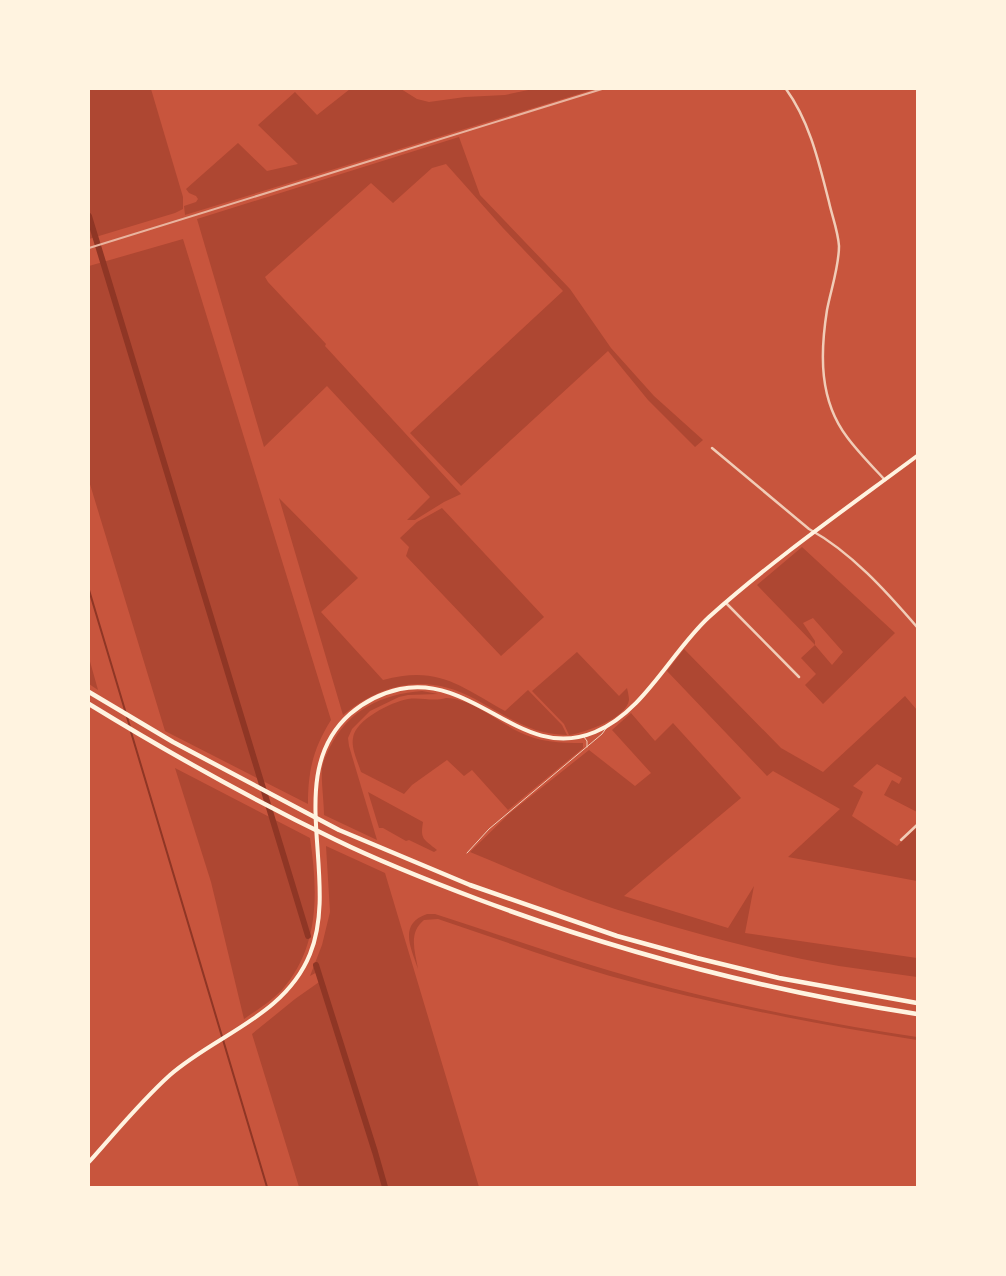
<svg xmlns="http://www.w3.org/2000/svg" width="1006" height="1276" viewBox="0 0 1006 1276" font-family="Lora,serif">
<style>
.green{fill:#ae4732;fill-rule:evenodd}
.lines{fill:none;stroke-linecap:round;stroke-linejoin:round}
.stream{stroke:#8f3625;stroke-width:2}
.canal{stroke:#8f3625;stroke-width:6}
.service{stroke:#f1ccb7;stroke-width:1}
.minor{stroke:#f1ccb7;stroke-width:2.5}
.secondary{stroke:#fff3e0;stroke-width:4}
.motorway{stroke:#fff3e0;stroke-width:4.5}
.rail{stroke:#e9b49f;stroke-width:2}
</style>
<rect width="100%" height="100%" fill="#c8553d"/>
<g class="green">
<polygon points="89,89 151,89 183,197 183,209 175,213 89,239"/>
<polygon points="350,89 401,89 417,99 429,102 465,97 505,95 533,89 595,89 185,215 184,206 196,202 198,199 196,196 189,193 186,189 238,143 267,171 298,164 258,125 295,92 317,115"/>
<polygon points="459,137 480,195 570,289 611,348 654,396 703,440 695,447 648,400 608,351 461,486 410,433 563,291 503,228 446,164 432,168 393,203 371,183 265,277 268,282 326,344 325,346 461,494 444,502 415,520 407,520 430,497 327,386 264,447 197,219"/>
<path d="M183,239L331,720C313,749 308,771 308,804L165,731L89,481V266Z"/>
<path d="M279,498L358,578L321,612L383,680C438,665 460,686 505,711L528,690L562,725L567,735C531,735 505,715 475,699C428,673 383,682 343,715Z"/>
<polygon points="442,508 544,617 501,656 406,556 409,547 400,538 417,522"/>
<path d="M802,547L895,633L823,704L805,685L816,674L801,658L815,645L757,585ZM813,618L843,652L832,665L815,645V641L803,623Z"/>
<polygon points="684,649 781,748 823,772 905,696 917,710 917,812 884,795 892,780 899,784 902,778 877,764 853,786 863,792 852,816 897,846 917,827 917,881 788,857 840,809 773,771 767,776 667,671"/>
<path d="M577,652L619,696L627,688C628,692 629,697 629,700C627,718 584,733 569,735L564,724L532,691Z"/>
<polygon points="89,658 98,690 89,684"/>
<path d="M422,691L438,694L408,695L399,697L370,711L352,729L348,738L349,746L377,840L324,815C324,801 321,782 322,769C323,761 327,753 330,747C349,709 383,694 422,691Z"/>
<path d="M446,698C470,698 497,721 519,732C539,742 560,743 583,743V748L508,810L472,770L464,776L447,760L412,785L404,794L361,772C358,762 351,749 353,738C355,720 391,702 408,699C421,697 434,702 446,698Z"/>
<path d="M631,713L655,741L673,723L741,798L624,896L728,928L754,886L745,933L917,958V977C891,973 865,970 839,966C765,953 686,931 615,909C566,893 518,872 470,852L510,813L589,750L635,786L651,773L612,730Z"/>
<path d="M175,768L310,838C318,892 320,948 281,991C270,1002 257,1010 244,1019L211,882Z"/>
<path d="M368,792L423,822C420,840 424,839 437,850L434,852L409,840L406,841L383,828H379Z"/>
<polygon points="326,846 385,873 479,1187 299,1187 252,1034 295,999 322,980 319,971 310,976 322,945 330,912"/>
<path d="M427,914H435C504,936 572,961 642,980C732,1005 824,1023 917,1037V1040C814,1024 711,1004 610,976C552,959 495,938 438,919L424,920C408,933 415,951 418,969C411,948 398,924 427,914Z"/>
</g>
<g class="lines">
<g class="stream">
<polyline points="89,590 130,727"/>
<polyline points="131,732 267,1187"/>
</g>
<g class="canal">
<polyline points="89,216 308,936"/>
<polyline points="316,965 375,1152 385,1187"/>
</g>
<g class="service">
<polyline points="584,737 587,741 587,747"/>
<polyline points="467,853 489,829 602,734 607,727"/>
</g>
<g class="minor">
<path d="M786,89C810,122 819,163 829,202C832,216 838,231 839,246C839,267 831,289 827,310C820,354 819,400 847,437C858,452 872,466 885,480"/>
<path d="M712,448L809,529C851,552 886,591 917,627"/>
<polyline points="726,603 799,677"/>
<polyline points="901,840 917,825"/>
</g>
<path class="secondary" d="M89,1162C115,1133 141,1101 170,1075C217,1034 285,1016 310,954C341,878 282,774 350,714C364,702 382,693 400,689C477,674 521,763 595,732C644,712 671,652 709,617C775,558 847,508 917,456"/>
<g class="motorway">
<polyline points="89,692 173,742 339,830 470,885 617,936 697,958 779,978 917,1003"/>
<path d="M89,704C169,753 251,799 336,840C383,863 432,882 480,900C622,953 768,991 917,1014"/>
</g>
<polyline class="rail" points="89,248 602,89"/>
</g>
<rect width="1006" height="1276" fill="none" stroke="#fff3e0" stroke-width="180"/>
</svg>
